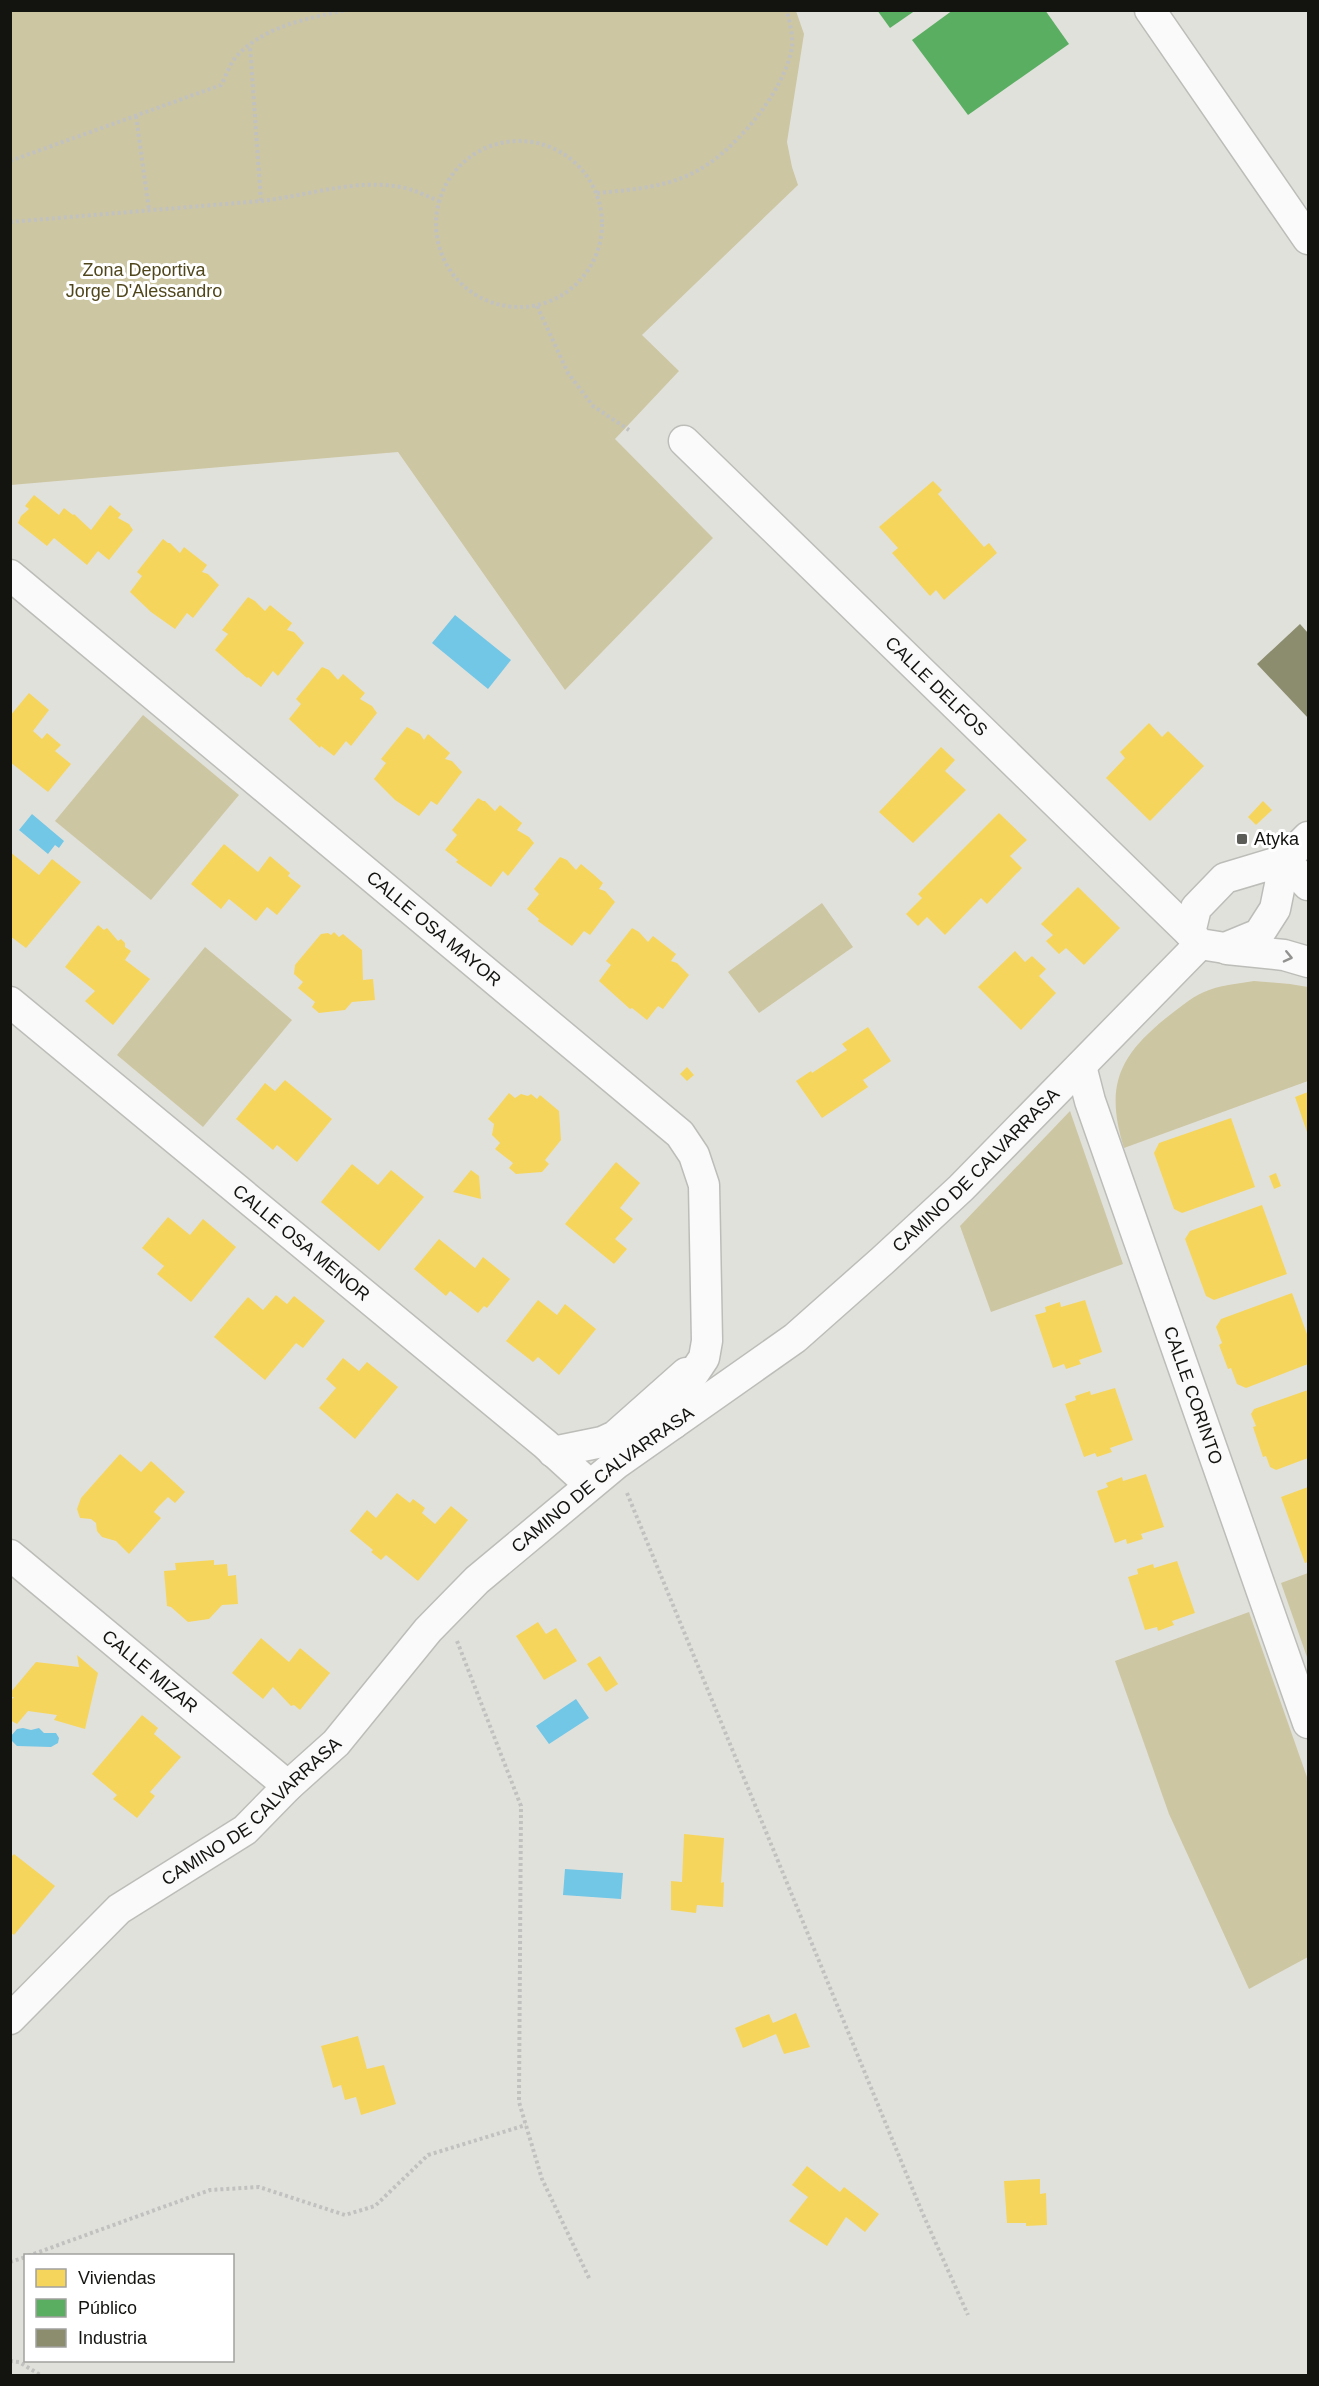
<svg xmlns="http://www.w3.org/2000/svg" width="1319" height="2386" viewBox="0 0 1319 2386" font-family="Helvetica,sans-serif">
<style>
.green{fill:#cdc6a2}
.water{fill:#72c6e6}
.homes{fill:#f6d55c}
.public{fill:#5aae61}
.industry{fill:#8c8c6e}
.lines{fill:none;stroke-linecap:round;stroke-linejoin:round}
.minor-casing{stroke:#bcbcb8;stroke-width:33}
.path{stroke:#c1c1c0;stroke-width:4;stroke-dasharray:3 3;stroke-linecap:butt}
.minor{stroke:#fafafa;stroke-width:30}
.oneway{stroke:#929291}
.poi-dot{fill:#5b5b57;stroke:#fff;stroke-width:2}
.labels{text-anchor:middle;stroke-width:6;stroke-linejoin:round;paint-order:stroke}
.park-label{font-size:18px;fill:#50461c;stroke:#fff}
.street-label{font-size:18px;fill:#131310;stroke:#fff}
.poi-label{font-size:18px;fill:#131310;stroke:#fff;text-anchor:start}
</style>
<rect width="100%" height="100%" fill="#e1e1dc"/>
<g class="green">
<polygon points="11,10 796,11 804,34 787,142 792,167 798,185 642,335 679,371 615,439 713,538 565,690 398,452 11,485"/>
<polygon points="143,715 239,795 151,900 55,821"/>
<polygon points="822,903 853,947 759,1013 728,972"/>
<polygon points="205,947 292,1020 203,1127 117,1055"/>
<path d="M1254,981L1290,984L1308,987V1081L1124,1148C1105,1087 1118,1057 1166,1018C1178,1009 1190,998 1204,992C1219,985 1237,984 1254,981Z"/>
<polygon points="1070,1111 1123,1264 991,1312 960,1226"/>
<polygon points="1308,1573 1308,1660 1281,1583"/>
<polygon points="1249,1612 1308,1780 1308,1957 1249,1989 1169,1814 1115,1661"/>
</g>
<g class="water">
<polygon points="455,615 511,660 488,689 432,643"/>
<polygon points="32,814 64,841 59,848 55,845 48,854 19,830"/>
<polygon points="576,1699 589,1718 549,1744 536,1726"/>
<polygon points="23,1728 31,1730 39,1728 44,1733 56,1733 59,1738 58,1743 51,1747 17,1746 12,1741 11,1736 17,1729"/>
<polygon points="565,1869 623,1873 621,1899 563,1895"/>
</g>
<g class="homes">
<polygon points="933,481 942,490 938,494 984,547 989,543 997,553 944,600 936,590 930,596 892,553 898,548 879,527"/>
<polygon points="34,495 59,515 64,508 73,515 74,514 91,530 110,505 121,514 118,518 129,524 133,530 109,560 98,551 87,565 54,538 47,546 18,523 21,516 29,509 25,506"/>
<polygon points="163,539 168,543 170,543 180,553 184,547 207,565 202,572 208,574 219,585 193,618 187,613 175,629 151,612 130,592 142,576 137,572"/>
<polygon points="248,597 255,601 265,611 270,605 292,623 287,630 294,632 304,643 278,676 273,671 261,687 248,677 247,678 215,650 228,634 222,630"/>
<polygon points="322,667 329,670 338,680 343,674 365,693 360,699 372,706 377,713 351,746 346,741 334,756 321,746 320,748 289,719 301,704 296,699"/>
<polygon points="29,693 49,710 33,731 42,739 47,733 61,745 55,751 71,764 48,792 10,762 10,716"/>
<polygon points="1149,723 1162,737 1168,731 1204,766 1150,821 1106,778 1125,758 1120,752"/>
<polygon points="407,727 420,734 424,740 428,734 450,753 445,759 452,761 462,772 437,805 431,801 419,816 395,800 374,779 386,763 381,759"/>
<polygon points="941,747 955,760 945,771 966,790 913,843 879,812"/>
<polygon points="478,798 483,801 485,801 495,811 500,805 522,823 517,830 529,837 534,843 508,876 503,871 491,887 456,862 458,860 445,850 457,835 452,830"/>
<polygon points="1263,801 1272,810 1256,825 1248,817"/>
<polygon points="999,813 1027,840 1010,856 1022,868 987,904 981,898 945,935 927,917 918,926 906,914 922,898 918,894"/>
<polygon points="224,844 258,872 270,856 290,873 288,876 301,886 277,915 267,907 256,921 229,899 221,909 191,884"/>
<polygon points="10,852 39,875 52,859 81,882 26,948 10,936"/>
<polygon points="560,857 567,860 576,870 581,864 593,874 603,883 599,889 605,891 615,902 590,935 584,931 572,946 538,921 539,919 527,909 539,894 534,889"/>
<polygon points="1078,887 1120,928 1084,965 1066,948 1059,954 1046,941 1053,935 1041,924"/>
<polygon points="98,925 104,930 107,928 118,941 121,939 125,943 125,947 131,951 125,960 150,979 113,1025 85,1001 95,991 65,967"/>
<polygon points="632,928 639,932 648,942 653,936 676,954 671,961 677,963 689,975 663,1009 658,1006 647,1020 632,1008 630,1009 599,981 611,965 606,961"/>
<polygon points="334,932 339,937 343,934 362,950 363,980 373,979 375,1000 352,1002 345,1010 319,1013 312,1007 315,1002 298,988 303,982 294,974 295,965 321,934 328,933 331,935"/>
<polygon points="1015,951 1025,962 1032,956 1046,969 1039,976 1056,993 1021,1030 978,987"/>
<polygon points="868,1027 891,1061 863,1080 868,1087 822,1118 796,1081 811,1071 812,1073 847,1050 842,1044"/>
<polygon points="687,1067 694,1075 687,1081 680,1074"/>
<polygon points="285,1080 332,1119 297,1162 277,1145 273,1150 236,1119 265,1083 275,1091"/>
<polygon points="1308,1092 1308,1135 1295,1097"/>
<polygon points="509,1093 515,1098 521,1094 528,1096 531,1094 537,1099 540,1095 559,1111 561,1140 545,1160 549,1164 542,1172 516,1174 509,1168 513,1163 495,1149 500,1143 492,1135 494,1124 488,1119"/>
<polygon points="1231,1118 1255,1187 1182,1213 1174,1209 1154,1153 1159,1143"/>
<polygon points="616,1162 640,1183 620,1208 633,1219 615,1239 627,1249 614,1264 565,1224"/>
<polygon points="352,1164 378,1185 391,1170 424,1197 379,1251 321,1202"/>
<polygon points="471,1170 479,1176 481,1199 453,1192"/>
<polygon points="1276,1173 1281,1186 1274,1189 1269,1176"/>
<polygon points="1262,1205 1287,1274 1214,1300 1206,1296 1185,1239 1190,1231"/>
<polygon points="168,1217 190,1235 203,1219 236,1247 191,1302 157,1274 164,1266 142,1248"/>
<polygon points="439,1239 475,1268 483,1257 510,1279 487,1308 484,1306 478,1313 450,1291 446,1296 414,1269"/>
<polygon points="1292,1293 1308,1337 1308,1364 1246,1388 1237,1384 1231,1368 1228,1369 1219,1345 1222,1343 1216,1327 1221,1319"/>
<polygon points="276,1295 287,1304 294,1296 325,1321 303,1348 296,1343 265,1380 214,1337 248,1297 263,1310"/>
<polygon points="538,1300 557,1315 565,1304 596,1329 559,1375 538,1357 533,1362 506,1341"/>
<polygon points="1085,1300 1102,1352 1079,1360 1081,1364 1066,1369 1064,1364 1053,1368 1035,1315 1046,1312 1045,1307 1060,1302 1061,1307"/>
<polygon points="343,1358 359,1371 367,1362 398,1387 355,1439 319,1408 336,1388 326,1379"/>
<polygon points="1115,1388 1133,1440 1110,1448 1112,1452 1097,1457 1095,1453 1084,1457 1065,1404 1076,1400 1075,1396 1090,1391 1091,1395"/>
<polygon points="1308,1390 1308,1458 1276,1470 1270,1467 1266,1456 1263,1457 1253,1427 1256,1426 1251,1414 1254,1409"/>
<polygon points="120,1454 141,1472 151,1461 185,1492 175,1503 168,1497 158,1507 154,1512 161,1518 129,1554 116,1541 102,1537 97,1531 96,1523 91,1519 80,1518 77,1509 81,1498"/>
<polygon points="1146,1474 1164,1527 1141,1534 1143,1539 1127,1544 1126,1539 1115,1543 1097,1491 1108,1487 1106,1483 1122,1477 1123,1481"/>
<polygon points="1308,1487 1308,1562 1305,1563 1281,1497"/>
<polygon points="397,1493 410,1503 413,1499 425,1508 422,1513 435,1524 451,1506 468,1520 418,1581 386,1555 381,1560 371,1552 373,1550 350,1531 367,1510 376,1518"/>
<polygon points="214,1560 214,1565 227,1564 228,1576 236,1575 238,1604 222,1605 209,1619 188,1622 171,1607 167,1606 164,1571 176,1570 175,1563"/>
<polygon points="1177,1561 1195,1613 1172,1621 1174,1625 1158,1631 1157,1627 1145,1630 1128,1577 1138,1574 1137,1569 1153,1564 1154,1568"/>
<polygon points="538,1622 546,1634 556,1628 577,1661 544,1680 516,1636"/>
<polygon points="261,1638 289,1662 300,1648 330,1673 300,1710 294,1705 291,1706 273,1687 263,1699 232,1673"/>
<polygon points="77,1655 98,1673 85,1729 54,1720 57,1715 28,1711 17,1724 10,1720 10,1701 14,1697 10,1697 10,1693 36,1662 79,1667"/>
<polygon points="600,1656 618,1684 606,1692 587,1664"/>
<polygon points="142,1715 158,1728 154,1734 181,1757 150,1792 155,1796 137,1818 113,1799 117,1795 92,1774"/>
<polygon points="684,1834 724,1838 721,1883 724,1882 723,1907 697,1905 696,1913 671,1910 671,1881 682,1882"/>
<polygon points="14,1854 55,1886 14,1935 10,1932 10,1858"/>
<polygon points="796,2013 810,2047 784,2054 776,2034 743,2048 735,2028 769,2014 773,2023"/>
<polygon points="358,2036 367,2069 384,2065 396,2104 361,2115 356,2097 345,2100 341,2085 333,2088 321,2046"/>
<polygon points="807,2166 840,2192 844,2187 879,2214 865,2232 846,2217 827,2246 789,2221 808,2197 792,2185"/>
<polygon points="1040,2179 1040,2194 1046,2193 1047,2225 1026,2226 1026,2223 1007,2223 1004,2181"/>
</g>
<g class="public">
<polygon points="877,10 916,10 890,28"/>
<polygon points="953,10 1045,10 1069,44 968,115 912,40"/>
</g>
<polygon class="industry" points="1300,624 1308,633 1308,718 1257,664"/>
<g class="lines">
<g class="minor-casing">
<g id="minor">
<polyline points="1150,10 1308,239"/>
<path id="s1" d="M684,441L1190,933"/>
<path id="s2" d="M10,575L680,1134L694,1155L704,1185L707,1341L704,1358L676,1400L673,1424"/>
<polyline points="1285,860 1275,909 1259,934 1225,948 1200,944 1190,933 1196,908 1225,878 1285,860 1308,837"/>
<polyline points="1285,860 1308,885"/>
<polyline points="1227,949 1284,955 1308,962"/>
<path id="s3" d="M10,1002L545,1444L590,1485"/>
<path id="s4" d="M1081,1066L1090,1101L1308,1723"/>
<polyline points="553,1452 602,1442 615,1436 686,1373"/>
<path id="s5" d="M10,1555L288,1786"/>
<path id="s6" d="M10,2019L119,1909L245,1830L288,1786L336,1743L428,1630L477,1580L616,1464L795,1338L882,1261L961,1188L1200,944"/>
</g>
</g>
<g class="path">
<polyline points="136,116 149,210"/>
<circle cx="519" cy="224" r="83"/>
<path d="M10,161L221,85C226,76 230,63 237,56C264,26 309,18 347,10"/>
<path d="M597,193C629,190 661,188 691,174C732,155 785,92 792,47C793,37 790,20 786,10"/>
<path d="M261,201C308,196 362,176 409,189C419,192 429,197 439,201"/>
<polyline points="10,222 261,201 250,46"/>
<polyline points="537,306 568,373 593,406 629,430"/>
<polyline points="627,1493 922,2212 968,2315"/>
<polyline points="457,1641 521,1806 519,2102 542,2179 590,2280"/>
<polyline points="28,2256 210,2190 259,2187 345,2215 375,2206 428,2155 526,2125"/>
<polyline points="10,2262 26,2257"/>
<polyline points="10,2361 19,2362 42,2376"/>
</g>
<use href="#minor" class="minor"/>
</g>
<defs><path id="oneway-chevron" d="M-2-3.5L2.5 0L-2 3.5" fill="none" stroke-width="1.6" stroke-linecap="round" stroke-linejoin="round" transform="scale(1.5)"/></defs>
<use class="oneway" href="#oneway-chevron" transform="translate(1288 957) rotate(13)"/>
<rect class="poi-dot" x="1236" y="833" width="12" height="12" rx="3"/>
<g class="labels">
<g class="park-label">
<text x="144" y="276">Zona Deportiva<tspan x="144" dy="21">Jorge D'Alessandro</tspan></text>
</g>
<g class="street-label">
<text dy="6" stroke="none"><textPath href="#s1" startOffset="352">CALLE DELFOS</textPath></text>
<text dy="6" stroke="none"><textPath href="#s2" startOffset="552">CALLE OSA MAYOR</textPath></text>
<text dy="6" stroke="none"><textPath href="#s6" startOffset="1292">CAMINO DE CALVARRASA</textPath></text>
<text dy="6" stroke="none"><textPath href="#s3" startOffset="378">CALLE OSA MENOR</textPath></text>
<text dy="6" stroke="none"><textPath href="#s4" startOffset="348">CALLE CORINTO</textPath></text>
<text dy="6" stroke="none"><textPath href="#s6" startOffset="806">CAMINO DE CALVARRASA</textPath></text>
<text dy="6" stroke="none"><textPath href="#s5" startOffset="182">CALLE MIZAR</textPath></text>
<text dy="6" stroke="none"><textPath href="#s6" startOffset="320">CAMINO DE CALVARRASA</textPath></text>
</g>
<g class="poi-label">
<text x="1254" y="845">Atyka</text>
</g>
</g>
<rect width="1319" height="2386" fill="none" stroke="#131310" stroke-width="24"/>
<rect x="24" y="2254" width="210" height="108" fill="#ffffff" stroke="#a1a19f" stroke-width="1.5"/>
<rect x="36" y="2269" width="30" height="18" fill="#f6d55c" stroke="#a1a19f" stroke-width="1.5"/>
<text x="78" y="2284" font-size="18" fill="#131310">Viviendas</text>
<rect x="36" y="2299" width="30" height="18" fill="#5aae61" stroke="#a1a19f" stroke-width="1.5"/>
<text x="78" y="2314" font-size="18" fill="#131310">Público</text>
<rect x="36" y="2329" width="30" height="18" fill="#8c8c6e" stroke="#a1a19f" stroke-width="1.5"/>
<text x="78" y="2344" font-size="18" fill="#131310">Industria</text>
</svg>
